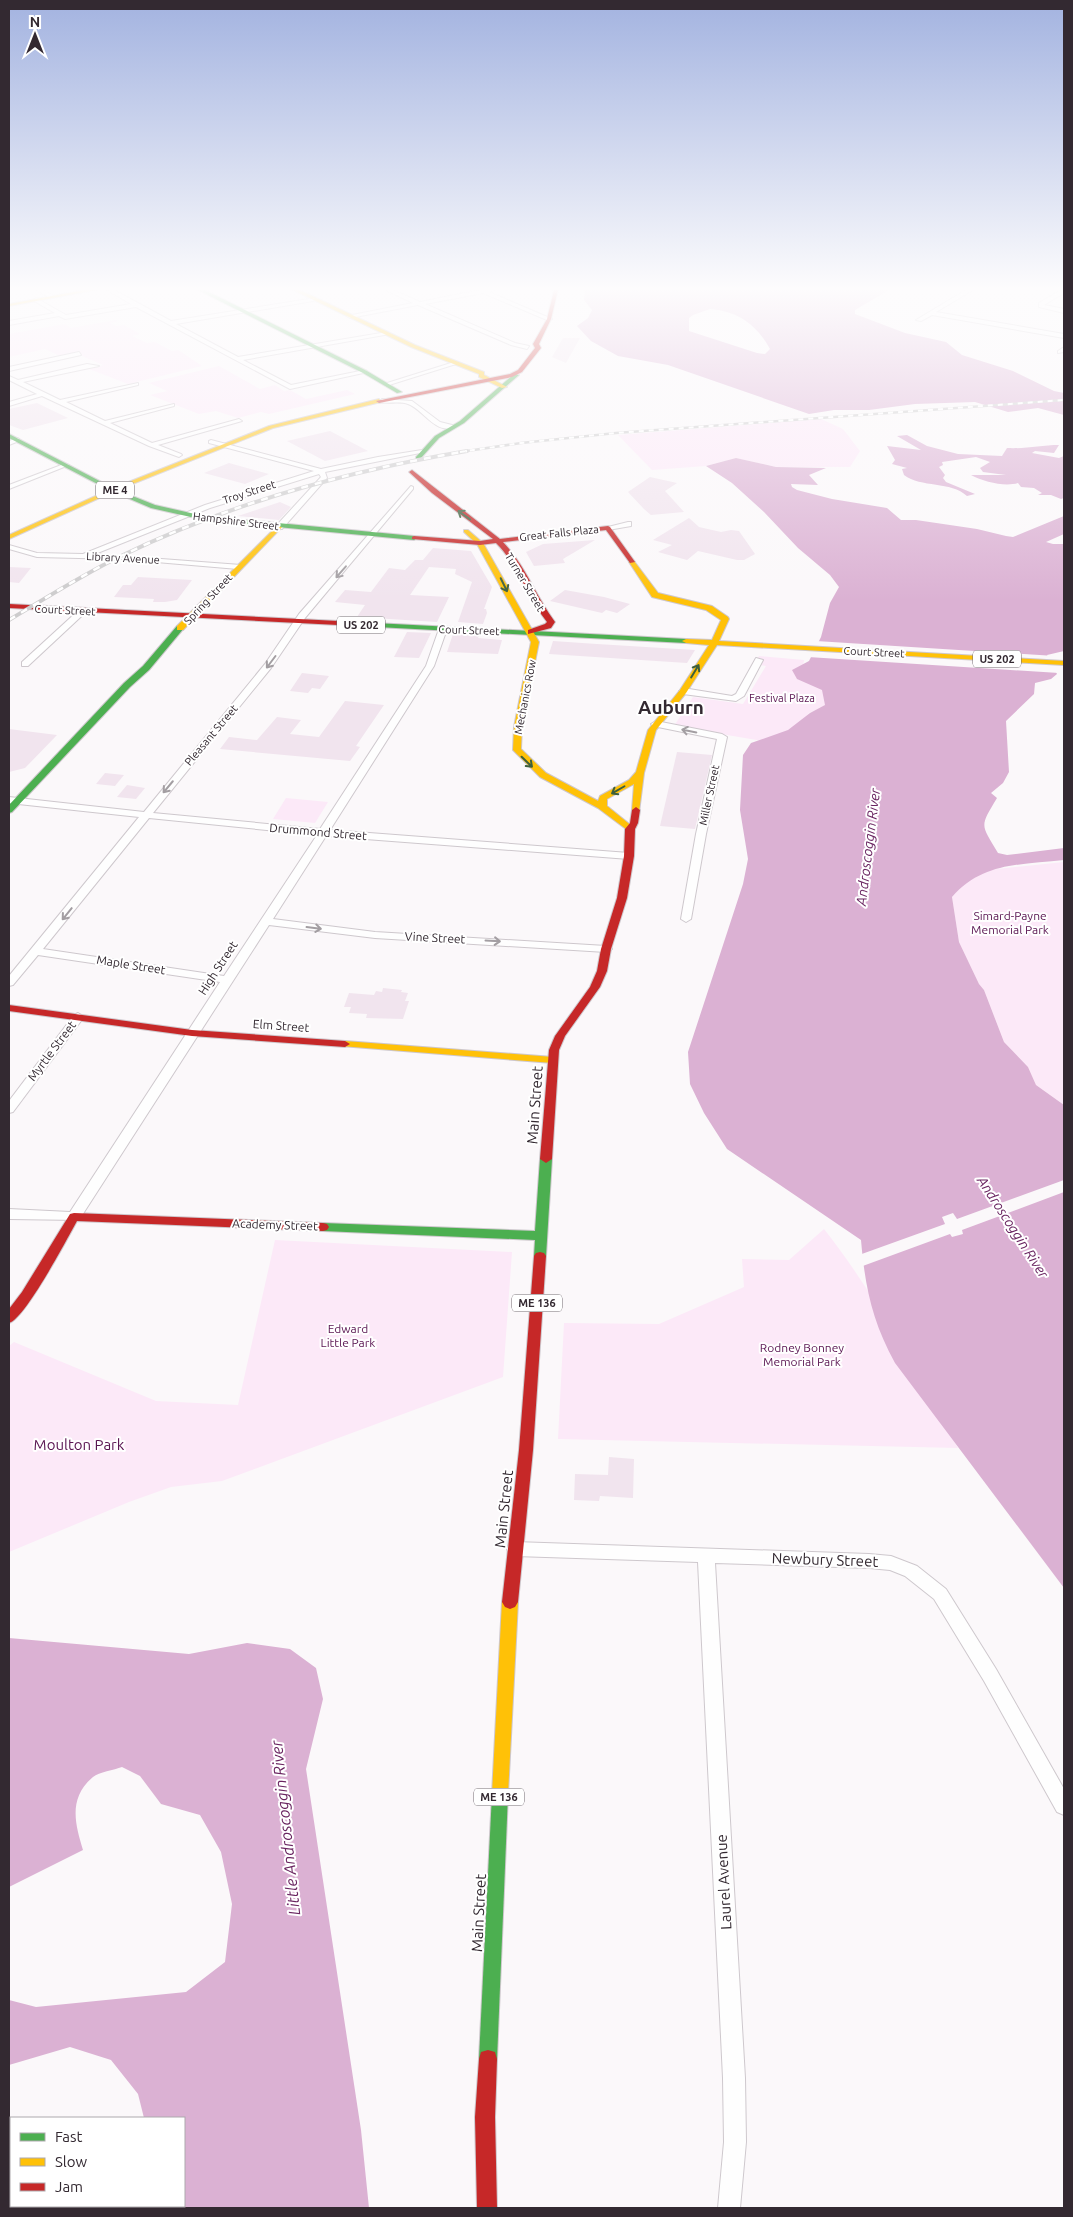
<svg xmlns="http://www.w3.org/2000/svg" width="1073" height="2217" viewBox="0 0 1073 2217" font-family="Ubuntu,sans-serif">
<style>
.green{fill:#fce9f8}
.water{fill:#dbb1d3;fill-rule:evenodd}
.pier{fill:#fbf8fa}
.building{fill:#f1e4ee}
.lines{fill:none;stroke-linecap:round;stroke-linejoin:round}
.street-casing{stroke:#cec8cd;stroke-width:2}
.fast-casing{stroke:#cec8cd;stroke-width:2}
.slow-casing{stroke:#cec8cd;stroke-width:2}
.jam-casing{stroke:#cec8cd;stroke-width:2}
.street{fill:#fefefe;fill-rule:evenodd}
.fast{fill:#4caf50;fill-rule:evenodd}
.slow{fill:#ffc107;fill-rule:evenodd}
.jam{fill:#c62828;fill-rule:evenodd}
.rail-far1-casing{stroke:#cdcccd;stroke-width:2.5}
.rail-casing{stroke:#cdcccd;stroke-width:4}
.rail-far1{stroke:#fff;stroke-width:2;stroke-dasharray:5;stroke-linecap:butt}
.rail{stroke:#fff;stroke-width:2.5;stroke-dasharray:7;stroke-linecap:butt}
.oneway{stroke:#3d5f3d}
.oneway2{stroke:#a39ea2}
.labels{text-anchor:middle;stroke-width:4;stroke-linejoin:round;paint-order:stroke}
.shield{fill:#fff;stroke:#70696f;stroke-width:1}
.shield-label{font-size:11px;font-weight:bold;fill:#332931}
.far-street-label{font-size:11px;fill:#332931;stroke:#fff}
.far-park-label{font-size:11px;fill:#591451;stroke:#fff}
.street-label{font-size:12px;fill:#332931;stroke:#fff}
.park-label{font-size:12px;fill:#591451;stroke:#fff}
.water-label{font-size:14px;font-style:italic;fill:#692460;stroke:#fff}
.near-street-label{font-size:15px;fill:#332931;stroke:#fff}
.near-park-label{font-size:15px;fill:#591451;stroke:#fff}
.near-water-label{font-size:16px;font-style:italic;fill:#692460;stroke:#fff}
.far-town-label{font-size:19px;font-weight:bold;fill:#332931;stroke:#fff}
</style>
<rect width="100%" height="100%" fill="#fbf8fa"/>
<g class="green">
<polygon points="116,320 118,321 110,323 116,326 124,325 140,334 132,336 147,343 155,342 172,351 178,350 202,366 128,384 89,369 103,365 75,353 60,356 45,349 9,357 9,334 65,324 71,328"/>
<polygon points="219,366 260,389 275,385 284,391 290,390 306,399 347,390 355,394 269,414 261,412 238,418 216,411 199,414 150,395 167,391 149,383"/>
<polygon points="821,419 843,429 860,451 850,467 776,467 736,458 706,466 652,470 618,435"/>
<polygon points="759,656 804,660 803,667 836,696 821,708 809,713 804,719 805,723 769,742 674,726 693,697 743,704 766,666 754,664"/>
<polygon points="286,798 328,802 315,823 273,819"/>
<polygon points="1064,862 1064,1105 1036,1085 1028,1067 1004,1042 984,990 979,984 959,942 952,897 962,885 988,870"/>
<path d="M824,1229C877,1296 917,1374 958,1448L558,1439L564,1323L659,1324L744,1287L742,1259L789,1260Z"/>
<polygon points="275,1240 512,1252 503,1377 222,1481 171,1487 129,1502 9,1552 9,1346 14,1342 156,1401 238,1405"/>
</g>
<g class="water">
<path d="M585,290H889L855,310V314L905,333L946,342L962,355L1013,371L1054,391L1064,393V415L1038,408L1008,412L975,402L915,404L869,410H834L809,414L668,365L618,356L591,341L577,326L588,318L592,310L584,300ZM710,309C738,311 757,325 770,349L765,354L757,353L689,331V318L693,315Z"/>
<path d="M907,435L927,446L958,454L1002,456L1007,448C1026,449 1041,445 1059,445L1054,453L1035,451L1032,453L1059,458L1064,456V498L1061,499L1051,495H1038L1042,493L1034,488L1021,487L1018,483C1005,487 984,482 971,475H1006L983,472L980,468L990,462L976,457L942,462L943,465L939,467L945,475L943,478L946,482L975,494L967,496C951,481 921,488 904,475L902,469L907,468L892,464L895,460L887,446L921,450L897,436Z"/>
<path d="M736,458L776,467L826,468L809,475L818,485L791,484L792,487L797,490L832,499L887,508L901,520H916L977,529L1006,536L1013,537L1064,516V534L1046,542L1053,544H1064V651L1047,655L1057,674L1051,679L1035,683L1034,694L1006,721L1009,772L1003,783L991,793L997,798C979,828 981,824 998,853L1007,855L1064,848V860C1020,865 983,862 952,897L959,942L979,984L984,990L1004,1042L1028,1067L1036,1085L1064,1105V1588L895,1363C872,1321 865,1287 861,1240L727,1149L704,1113L690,1084L688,1052L743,884L748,859L740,810L743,755L751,743L788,730L810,713L825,705L822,690L797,679L792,670L809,661L821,637L830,603L839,587L830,575L798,548L764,512L732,483L706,466Z"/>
<path d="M9,1638L189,1654L247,1643L290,1649L316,1668L323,1699L306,1769L361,2130L369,2208H168L167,2206H184V2118H144L138,2094L111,2060L70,2047L9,2065V2000L36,2007L186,1992L225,1962L232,1904L221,1852L200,1815L161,1804L140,1776L122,1767C114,1770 99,1772 93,1777C68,1798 75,1824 83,1850L9,1887Z"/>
</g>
<g class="pier">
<polygon points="816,641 1055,656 1051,657 1059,673 808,657"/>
<polygon points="1064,1180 1064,1192 962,1230 963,1234 952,1237 950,1234 860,1267 859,1255 945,1224 942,1217 953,1213 957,1219"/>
</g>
<g class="building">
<polygon points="563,338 580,338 566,363 552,357"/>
<polygon points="37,403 68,418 23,430 9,425 9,409"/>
<polygon points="330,431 368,451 325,461 287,441"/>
<polygon points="229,463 269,474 245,484 204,473"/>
<polygon points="650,477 677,483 665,491 684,512 651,515 644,509 628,492"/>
<polygon points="280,502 291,507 279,520 238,516"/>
<polygon points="689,518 699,527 721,532 731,530 739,531 755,554 744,560 737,560 698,551 687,560 658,552 672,545 653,540"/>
<polygon points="595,540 563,559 565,563 534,566 526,552 543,544"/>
<polygon points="433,548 471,551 492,587 484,609 486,609 487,613 483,624 458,622 472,582 455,574 456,569 429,567 410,595 449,597 437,622 357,617 365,605 335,602 345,590 371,592 389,568 405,570 415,560 423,560"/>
<polygon points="9,567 31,568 19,583 9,582"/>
<polygon points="138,577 192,580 177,600 165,602 153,602 154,599 114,597 123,585 131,585"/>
<polygon points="565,590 604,597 630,604 617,613 606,610 602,613 550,601"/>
<polygon points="407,632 431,633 419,658 394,657"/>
<polygon points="453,634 479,636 478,638 502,640 498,654 447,652"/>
<polygon points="553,641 597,644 695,650 687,663 549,654"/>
<polygon points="302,673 329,676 320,689 312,688 308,693 290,691"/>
<polygon points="345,701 384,705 356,746 360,747 350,761 220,749 229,737 257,740 277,717 301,720 290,734 319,737"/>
<polygon points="9,729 57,735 25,768 9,772"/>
<polygon points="677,752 712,755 695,829 660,826"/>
<polygon points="105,773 124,775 115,786 96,784"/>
<polygon points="127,785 145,788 136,799 117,797"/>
<polygon points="383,988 402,990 401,992 408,993 405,1001 409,1001 403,1019 366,1018 367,1014 349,1013 351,1007 344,1007 349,993 374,995 376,991 382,992"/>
<polygon points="609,1457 634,1459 633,1498 600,1496 599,1501 574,1500 575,1474 608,1475"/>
</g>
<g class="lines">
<g class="street-casing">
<g id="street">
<polygon points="37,290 44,290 55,297 50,298"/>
<polygon points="107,290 114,290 171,321 315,298 313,301 176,324 238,357 387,332 390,334 243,360 291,385 365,370 368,372 290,389 136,307 65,319 59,316 9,325 9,321 55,313 34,301 36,298 66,315 131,304"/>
<polygon points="386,290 393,290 420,302 480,290 494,290 489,292 552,319 547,320 483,293 425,304 515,343 529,346 527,349 511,345 418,305 350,318 347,316 413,303"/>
<polygon points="966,290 973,290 936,312 1064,334 1064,338 932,315 921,321 916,320"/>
<polygon points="1061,290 1064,290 1064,293 1044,305 1064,309 1064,313 1039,307 1039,303"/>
<polygon points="1064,347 1064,352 1058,353 1058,351"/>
<polygon points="79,352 81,355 9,371 9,367"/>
<polygon points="451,363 456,364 389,385 384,384"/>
<polygon points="87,364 99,366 23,382 60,400 138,383 138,385 66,402 105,421 174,404 174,406 110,423 152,443 239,419 242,421 158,445 181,454 182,455 179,457 149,446 42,396 9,406 9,402 37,394 9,380 9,376 18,380"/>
<path d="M382,399L412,401L440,422L456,426C437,437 423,409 408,404C400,401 388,404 380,402Z"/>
<polygon points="17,438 19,439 19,441 9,445 9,441"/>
<polygon points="211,440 321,469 378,457 422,450 425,452 325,472 327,478 282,529 275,527 321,477 319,474 210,508 95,554 241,565 241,569 238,569 121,559 37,557 9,549 9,545 37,553 83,554 205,505 314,471 209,443 209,441"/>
<polygon points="64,464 69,465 9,489 9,485"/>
<path d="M411,486L413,487V489L305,618L271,668L153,813L320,829L426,666L439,629L446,627L447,629L434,666L330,830L629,853L634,856L629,859L326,836L273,919L375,932L606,946L612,949L606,952L375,938L269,925L79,1220L9,1219V1209L70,1212L220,982L38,955L13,985L9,986V976L139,817L9,803V797L144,812L265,664L299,614ZM149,818L317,835L224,976L43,949Z"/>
<polygon points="628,522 631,522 631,526 608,530 604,528"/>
<polygon points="80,609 87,611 28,666 22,666 22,662"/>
<polygon points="756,658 763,660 744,696 736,701 683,694 679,691 683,688 732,696 736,694"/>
<polygon points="656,721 722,734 727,737 706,834 691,919 686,922 681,919 696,834 717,739 653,726 651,724"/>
<polygon points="78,1013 84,1017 13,1112 9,1113 9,1101 74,1015"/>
<polygon points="515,1542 869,1554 891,1556 917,1566 946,1589 996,1669 1064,1789 1064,1815 1057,1812 984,1681 934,1599 905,1576 890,1570 869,1568 715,1563 745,2078 746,2142 740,2208 718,2208 724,2142 723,2078 698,1562 515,1556 509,1554 507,1549 509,1544"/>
</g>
</g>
<g class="fast-casing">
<g id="fast">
<polygon points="198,290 205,290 367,371 402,392 397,393 363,373"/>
<polygon points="514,374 519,375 464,423 439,438 420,459 416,459 416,457 435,436 460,421"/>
<polygon points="9,434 115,489 155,505 204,516 414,536 417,538 414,540 204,520 151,508 111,491 9,438"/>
<polygon points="355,622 686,639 690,641 686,643 358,626 355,626"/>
<polygon points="177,626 184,628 149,670 130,687 12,812 9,813 9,805 124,683 143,666"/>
<polygon points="546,1155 552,1159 546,1256 544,1259 536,1259 534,1256 535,1240 323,1231 319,1230 317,1227 319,1224 323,1223 535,1231 540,1159"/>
<polygon points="500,1786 506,1788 508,1794 497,2059 495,2066 488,2068 481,2066 479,2059 492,1794 494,1788"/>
</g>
</g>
<g class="slow-casing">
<g id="slow">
<polygon points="84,290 96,290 9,306 9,304"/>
<polygon points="293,290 300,290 415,345 484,372 484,375 507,387 502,388 479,377 479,374 411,347"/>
<polygon points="379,399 381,402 273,428 115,491 9,539 9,535 111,489 269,426"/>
<polygon points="277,526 282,527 183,630 177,630 177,626"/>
<polygon points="464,530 468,530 483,543 539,642 522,727 521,749 546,773 598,801 600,796 629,780 636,772 648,730 680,690 709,645 686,643 682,641 686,639 712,640 721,620 706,610 652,597 629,562 630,561 634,561 658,593 712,606 728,617 729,619 719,641 1064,661 1064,665 717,645 686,693 656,730 644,773 639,812 636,813 632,810 634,784 607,799 607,806 633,827 635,829 630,832 598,808 540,777 513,750 514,727 531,642 477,544 464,532"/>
<polygon points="345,1041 553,1057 558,1060 553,1063 341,1046 340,1044"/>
<polygon points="510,1595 515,1597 518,1602 508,1794 506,1800 500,1802 494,1800 492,1794 502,1602 505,1597"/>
</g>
</g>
<g class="jam-casing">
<g id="jam">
<polygon points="554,290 558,290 551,319 539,344 541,348 522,372 512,377 379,403 376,401 510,374 518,370 535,348 533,344 547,319"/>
<path d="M412,470L500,539L608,526L610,527L635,562L630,563L606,530L503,542C525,565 536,597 555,622L551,628L528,634V630L545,624L547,622C527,597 519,566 496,543L480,545L412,539V537L414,536L480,541L493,539L432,493L409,472Z"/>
<polygon points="9,604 358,622 362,624 358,626 9,608"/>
<polygon points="636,807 640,810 638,823 635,829 634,856 627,898 611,949 607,971 600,987 565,1036 559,1050 552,1159 546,1163 540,1159 549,1050 555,1036 590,987 597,971 601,949 617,898 624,856 625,829 630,823 632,810"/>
<polygon points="9,1005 192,1030 345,1041 350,1044 345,1047 192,1036 9,1011"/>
<path d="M74,1213L323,1223L327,1224L329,1227L327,1230L323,1231L77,1221C67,1239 25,1319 9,1323V1309L22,1292L70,1214Z"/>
<polygon points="540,1252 544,1253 546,1256 533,1450 518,1602 515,1607 510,1609 505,1607 502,1602 519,1450 534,1256 536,1253"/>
<polygon points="488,2050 495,2052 497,2059 495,2117 497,2208 477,2208 475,2117 479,2059 481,2052"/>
</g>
</g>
<use href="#street" class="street"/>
<use href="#fast" class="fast"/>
<use href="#slow" class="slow"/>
<use href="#jam" class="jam"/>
<g class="rail-far1-casing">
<polyline id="rail-far1" points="460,452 521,443 616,433 1064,400"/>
</g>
<g class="rail-casing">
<path id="rail" d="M9,620C46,598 82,575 121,556C230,503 348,471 467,451"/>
</g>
<use href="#rail-far1" class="rail-far1"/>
<use href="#rail" class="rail"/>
</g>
<defs><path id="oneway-shaft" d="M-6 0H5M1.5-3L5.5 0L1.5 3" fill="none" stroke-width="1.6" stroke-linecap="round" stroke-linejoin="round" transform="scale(1.25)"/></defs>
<g class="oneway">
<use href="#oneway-shaft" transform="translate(464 515) rotate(-144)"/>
<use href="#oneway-shaft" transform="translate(504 585) rotate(64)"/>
<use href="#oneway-shaft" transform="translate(695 671) rotate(-59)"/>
<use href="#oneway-shaft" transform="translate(527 762) rotate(44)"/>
<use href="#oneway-shaft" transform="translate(618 790) rotate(150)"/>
</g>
<g class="oneway2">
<use href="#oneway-shaft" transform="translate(341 572) rotate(131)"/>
<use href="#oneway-shaft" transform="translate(271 662) rotate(127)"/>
<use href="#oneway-shaft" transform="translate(689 731) rotate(-169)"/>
<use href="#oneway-shaft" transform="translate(168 787) rotate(130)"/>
<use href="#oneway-shaft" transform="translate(67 914) rotate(129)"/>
<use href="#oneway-shaft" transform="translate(314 928) rotate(7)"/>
<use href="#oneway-shaft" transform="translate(493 941) rotate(3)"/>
</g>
<linearGradient id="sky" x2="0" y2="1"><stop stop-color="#a3b3e0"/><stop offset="0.48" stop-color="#fdfcfd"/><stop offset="1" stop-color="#fdfcfd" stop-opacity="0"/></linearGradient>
<rect width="1073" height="601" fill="url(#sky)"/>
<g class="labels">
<g class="shield">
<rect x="96" y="481.5" width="38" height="17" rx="4"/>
<rect x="337" y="616.5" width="48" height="17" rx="4"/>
<rect x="973" y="650.5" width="48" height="17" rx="4"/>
<rect x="512" y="1294.5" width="50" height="17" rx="4"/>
<rect x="474" y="1788.5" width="50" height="17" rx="4"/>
</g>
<g class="shield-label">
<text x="115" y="494">ME 4</text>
<text x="361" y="629">US 202</text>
<text x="997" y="663">US 202</text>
<text x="537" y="1307">ME 136</text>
<text x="499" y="1801">ME 136</text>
</g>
<g class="far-street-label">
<text transform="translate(249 492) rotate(-18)" y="4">Troy Street</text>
<text transform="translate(236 521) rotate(7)" y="4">Hampshire Street</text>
<text transform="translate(559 533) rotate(-6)" y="4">Great Falls Plaza</text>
<text transform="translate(123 558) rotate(3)" y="4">Library Avenue</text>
<text transform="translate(525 582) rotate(59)" y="4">Turner Street</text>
<text transform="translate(208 599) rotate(-47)" y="4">Spring Street</text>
<text transform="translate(65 610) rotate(3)" y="4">Court Street</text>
<text transform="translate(469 630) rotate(2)" y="4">Court Street</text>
<text transform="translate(874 652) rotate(3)" y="4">Court Street</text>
<text transform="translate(525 697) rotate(-79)" y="4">Mechanics Row</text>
<text transform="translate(211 735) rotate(-50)" y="4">Pleasant Street</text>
<text transform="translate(709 795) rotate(-78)" y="4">Miller Street</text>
</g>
<g class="far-park-label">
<text x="782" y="702">Festival Plaza</text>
</g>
<g class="street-label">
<text transform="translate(318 832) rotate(5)" y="4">Drummond Street</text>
<text transform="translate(435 938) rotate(3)" y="4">Vine Street</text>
<text transform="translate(131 965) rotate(9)" y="4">Maple Street</text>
<text transform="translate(218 968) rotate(-57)" y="4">High Street</text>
<text transform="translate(281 1026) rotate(4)" y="4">Elm Street</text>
<text transform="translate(52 1051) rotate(-53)" y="4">Myrtle Street</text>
<text transform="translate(275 1225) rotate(2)" y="4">Academy Street</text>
</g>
<g class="park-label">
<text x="1010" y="920">Simard-Payne<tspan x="1010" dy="14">Memorial Park</tspan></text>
<text x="348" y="1333">Edward<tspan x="348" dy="14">Little Park</tspan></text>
<text x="802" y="1352">Rodney Bonney<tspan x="802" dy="14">Memorial Park</tspan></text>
</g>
<g class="water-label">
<text transform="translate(868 847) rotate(-83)" y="5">Androscoggin River</text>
<text transform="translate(1013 1227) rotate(57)" y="5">Androscoggin River</text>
</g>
<g class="near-street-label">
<text transform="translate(535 1105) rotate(-86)" y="5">Main Street</text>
<text transform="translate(504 1509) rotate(-84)" y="5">Main Street</text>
<text transform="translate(825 1560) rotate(2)" y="5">Newbury Street</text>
<text transform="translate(724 1882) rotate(-93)" y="5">Laurel Avenue</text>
<text transform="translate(479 1913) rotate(-87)" y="5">Main Street</text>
</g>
<g class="near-park-label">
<text x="79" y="1450">Moulton Park</text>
</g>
<g class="near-water-label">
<text transform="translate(285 1828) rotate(-96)" y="6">Little Androscoggin River</text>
</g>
<g class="far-town-label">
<text x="671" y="714">Auburn</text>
</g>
</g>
<rect width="1073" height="2217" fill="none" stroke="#332931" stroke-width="20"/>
<rect x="10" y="2117" width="175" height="90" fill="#ffffff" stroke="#ada9ad"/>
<rect x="20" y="2133" width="25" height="8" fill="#4caf50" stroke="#ada9ad"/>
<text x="55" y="2142" font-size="15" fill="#332931">Fast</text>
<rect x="20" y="2158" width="25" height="8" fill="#ffc107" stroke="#ada9ad"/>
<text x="55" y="2167" font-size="15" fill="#332931">Slow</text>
<rect x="20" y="2183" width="25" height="8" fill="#c62828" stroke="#ada9ad"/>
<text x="55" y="2192" font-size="15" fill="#332931">Jam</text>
<g transform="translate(35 35)" stroke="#ffffff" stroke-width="4" paint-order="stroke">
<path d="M0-4L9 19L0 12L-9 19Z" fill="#332931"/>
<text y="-8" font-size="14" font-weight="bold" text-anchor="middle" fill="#332931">N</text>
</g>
</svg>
